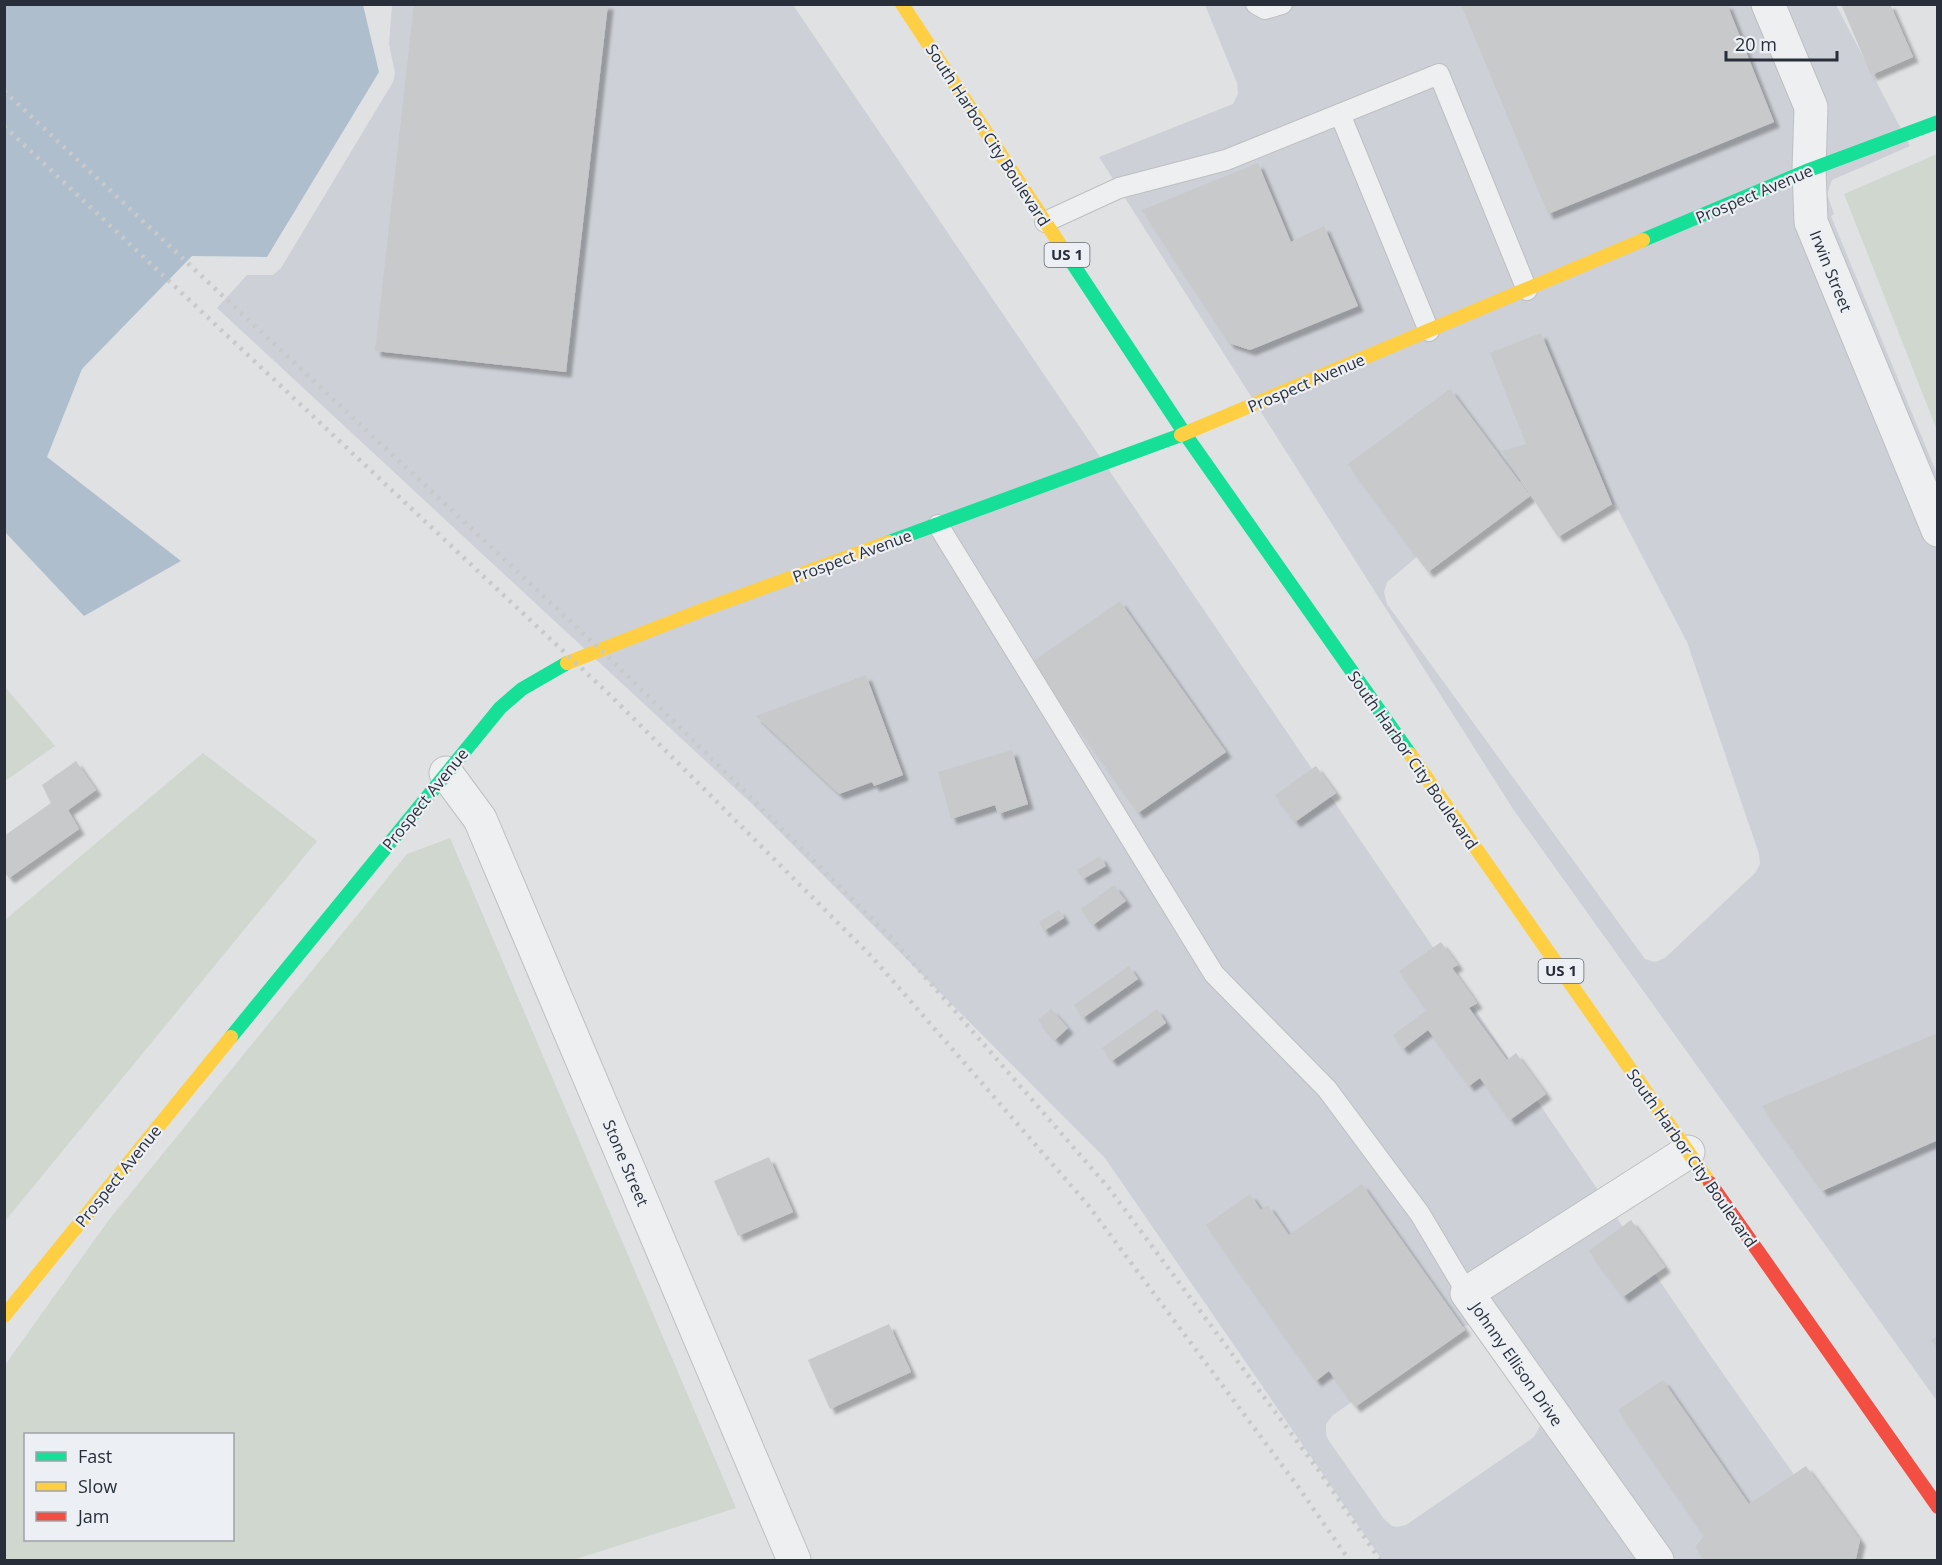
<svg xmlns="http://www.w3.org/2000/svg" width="1942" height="1565" viewBox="0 0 1942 1565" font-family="'Open Sans',sans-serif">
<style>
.built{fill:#cdd0d6;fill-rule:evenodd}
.green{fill:#d0d7cf;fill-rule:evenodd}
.water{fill:#afbecc}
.building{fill:#c7c9cb;filter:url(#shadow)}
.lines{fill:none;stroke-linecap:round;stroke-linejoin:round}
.lane-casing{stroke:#bdbfc1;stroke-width:22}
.street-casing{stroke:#bdbfc1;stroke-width:35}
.lane{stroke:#eeeff0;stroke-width:20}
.street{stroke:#eeeff0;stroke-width:33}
.fast{stroke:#16e098;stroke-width:14}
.slow{stroke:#ffcf43;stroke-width:14}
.jam{stroke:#f24e42;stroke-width:14}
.rail{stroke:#c7c9cb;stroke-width:4.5;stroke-dasharray:3 6;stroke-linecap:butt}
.labels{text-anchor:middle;stroke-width:4.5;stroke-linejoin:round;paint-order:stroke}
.shield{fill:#eceff3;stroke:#636972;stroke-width:1.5}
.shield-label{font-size:15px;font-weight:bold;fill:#282f3a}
.street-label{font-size:16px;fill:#282f3a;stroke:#eceff3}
</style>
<defs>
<filter id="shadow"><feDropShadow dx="5.5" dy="5.5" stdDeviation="1.5" flood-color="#0004"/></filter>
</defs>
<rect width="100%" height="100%" fill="#dfe1e3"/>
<g class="built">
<path d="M392,5H793L1710,1355L1854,1560H1382L1105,1158L753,805L217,308L247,275H273L281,268L393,82L395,73L389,44ZM1469,1325L1479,1328L1541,1422L1539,1428L1534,1437L1406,1525L1397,1527L1392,1526L1384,1519L1329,1441L1326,1435V1424L1333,1415L1460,1327Z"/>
<path d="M1205,5H1836L1910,146L1832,180L1827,194L1834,214L1831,216L1937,474V1401L1513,809L1099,157L1233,104L1238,94L1237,83ZM1524,479L1611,503L1616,506L1687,642L1759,854L1760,864L1755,873L1665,958L1655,962L1645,959L1387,604L1384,592L1387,582L1418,556Z"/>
</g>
<g class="green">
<polygon points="1937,154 1937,430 1844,194"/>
<polygon points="5,687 55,746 5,781 4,781"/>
<polygon points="203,753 317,841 5,1221 5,920"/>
<path d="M450,838L736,1508L573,1560H5V1365L108,1221L407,854ZM232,1434V1540H26V1434Z"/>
</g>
<polygon class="water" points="5,4 363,5 379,72 267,257 192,256 82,369 47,457 181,561 84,616 5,532"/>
<g class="building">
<polygon points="414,4 608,4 566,372 375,351"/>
<polygon points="1461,4 1727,4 1774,122 1548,214"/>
<polygon points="1841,4 1890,4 1913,57 1871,75"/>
<polygon points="1258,163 1291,242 1324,226 1358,306 1250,350 1229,343 1142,210"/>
<polygon points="1541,333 1612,504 1558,537 1502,451 1526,444 1490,353"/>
<polygon points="1450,389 1530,496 1428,572 1348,464"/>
<polygon points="1120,601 1226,752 1138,813 1032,662"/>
<polygon points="866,675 903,775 874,786 872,782 839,794 756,716"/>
<polygon points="1012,750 1028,804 998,814 995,805 951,819 938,772"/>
<polygon points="76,761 96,790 68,810 79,829 9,878 4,872 4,836 51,803 42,785"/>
<polygon points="1316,766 1336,793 1295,822 1275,795"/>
<polygon points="1100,856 1106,866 1083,879 1077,870"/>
<polygon points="1114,885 1126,901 1093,925 1081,909"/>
<polygon points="1059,910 1064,918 1044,931 1039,922"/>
<polygon points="1441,942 1458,965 1452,968 1477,1003 1469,1008 1507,1060 1516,1053 1546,1094 1510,1120 1480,1078 1469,1086 1428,1030 1403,1049 1393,1035 1427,1010 1399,971"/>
<polygon points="1129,966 1138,979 1083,1018 1074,1005"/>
<polygon points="1051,1009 1068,1028 1055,1040 1038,1020"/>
<polygon points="1157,1009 1166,1023 1112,1061 1102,1048"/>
<polygon points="1938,1033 1938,1140 1822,1191 1762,1106"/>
<polygon points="769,1157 793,1212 738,1236 714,1181"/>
<polygon points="1362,1184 1465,1330 1355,1407 1329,1371 1316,1381 1206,1225 1250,1194 1261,1210 1268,1205 1289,1235"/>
<polygon points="1631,1220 1665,1267 1623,1297 1589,1251"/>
<polygon points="889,1324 911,1372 830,1409 808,1360"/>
<polygon points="1938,1335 1938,1349 1931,1340"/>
<polygon points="1663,1380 1749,1504 1806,1466 1860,1540 1856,1558 1853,1560 1705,1560 1695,1547 1704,1536 1618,1410"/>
</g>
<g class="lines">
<g class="lane-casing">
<g id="lane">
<polyline points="1256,4 1265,9 1282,4"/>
<polyline points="1045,222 1119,188 1226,160 1340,114"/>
<polyline points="1429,331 1340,114 1439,74 1527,290"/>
<polyline points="938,525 1214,974 1327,1089 1420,1214 1467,1293"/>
</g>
</g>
<g class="street-casing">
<g id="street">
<polyline points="1768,4 1811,107 1809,170 1811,222 1938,530"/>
<polyline points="446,773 480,819 794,1560"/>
<polyline points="1657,1560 1467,1293 1688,1152"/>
</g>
</g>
<use href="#lane" class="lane"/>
<use href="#street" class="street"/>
<g class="fast">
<polyline points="1643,240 1809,170 1938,122"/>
<polyline points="1067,255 1185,434 1410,754"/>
<polyline points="889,542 1181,435"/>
<polyline points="231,1037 500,708 522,689 567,663"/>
</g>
<g class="slow">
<polyline points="902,4 1067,255"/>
<polyline points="1181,435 1643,240"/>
<polyline points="567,663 705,609 889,542"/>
<polyline points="1410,754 1710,1183"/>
<polyline points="4,1316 231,1037"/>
</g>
<polyline class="jam" points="1710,1183 1938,1507"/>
<g class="rail">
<polyline points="4,91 600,649 703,750 893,940 1108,1187 1319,1471 1380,1560"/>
<polyline points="4,126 611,696 873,958 1088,1205 1299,1488 1349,1560"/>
</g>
</g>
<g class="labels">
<g class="shield">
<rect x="1044.5" y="243" width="45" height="24" rx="4.5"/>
<rect x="1538.5" y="959" width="45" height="24" rx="4.5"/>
</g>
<g class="shield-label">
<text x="1067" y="260">US 1</text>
<text x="1561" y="976">US 1</text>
</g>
<g class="street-label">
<text transform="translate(988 135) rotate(57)" y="6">South Harbor City Boulevard</text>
<text transform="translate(1754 194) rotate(-23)" y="6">Prospect Avenue</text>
<text transform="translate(1831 271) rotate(68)" y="6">Irwin Street</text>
<text transform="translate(1306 383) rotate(-23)" y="6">Prospect Avenue</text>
<text transform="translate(852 556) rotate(-20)" y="6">Prospect Avenue</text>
<text transform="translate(1413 760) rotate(55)" y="6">South Harbor City Boulevard</text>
<text transform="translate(425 799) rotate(-51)" y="6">Prospect Avenue</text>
<text transform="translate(1692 1158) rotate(55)" y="6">South Harbor City Boulevard</text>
<text transform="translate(626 1163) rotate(67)" y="6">Stone Street</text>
<text transform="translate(118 1176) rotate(-51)" y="6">Prospect Avenue</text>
<text transform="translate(1517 1364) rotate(55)" y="6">Johnny Ellison Drive</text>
</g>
</g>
<rect width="1942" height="1565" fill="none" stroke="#282f3a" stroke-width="12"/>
<rect x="24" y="1433" width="210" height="108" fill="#eceff3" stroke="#9ea2a9" stroke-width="1.5"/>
<rect x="36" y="1452" width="30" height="9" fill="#16e098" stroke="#9ea2a9" stroke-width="1.5"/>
<text x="78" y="1463" font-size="18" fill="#282f3a">Fast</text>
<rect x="36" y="1482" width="30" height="9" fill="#ffcf43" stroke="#9ea2a9" stroke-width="1.5"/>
<text x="78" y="1493" font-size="18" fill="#282f3a">Slow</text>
<rect x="36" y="1512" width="30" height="9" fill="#f24e42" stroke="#9ea2a9" stroke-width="1.5"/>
<text x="78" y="1523" font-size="18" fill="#282f3a">Jam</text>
<path d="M1726 51v9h111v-9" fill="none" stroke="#282f3a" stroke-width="3"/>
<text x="1735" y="51" font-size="18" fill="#282f3a" stroke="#eceff3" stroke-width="4.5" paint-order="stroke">20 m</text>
</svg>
